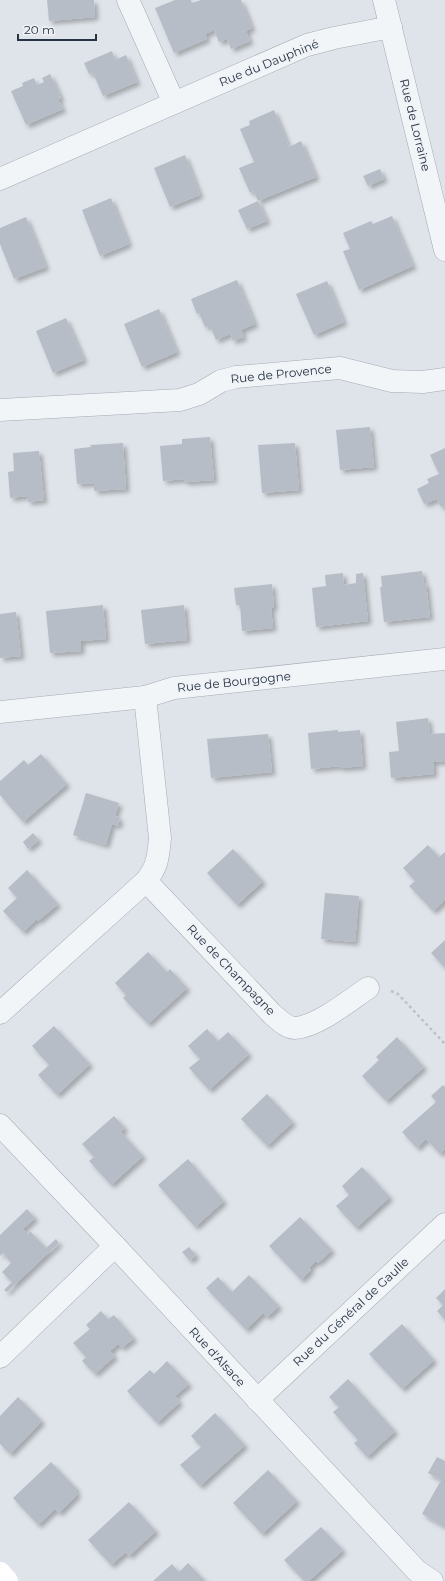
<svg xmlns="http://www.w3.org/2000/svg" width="445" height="1581" viewBox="0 0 445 1581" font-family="Montserrat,sans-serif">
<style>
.building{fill:#b6bdc7;filter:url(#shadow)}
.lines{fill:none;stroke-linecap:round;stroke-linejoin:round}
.minor-casing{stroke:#a4abb4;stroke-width:23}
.path{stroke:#bdc2c9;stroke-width:2.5;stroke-dasharray:3 3;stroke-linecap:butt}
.minor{stroke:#f2f5f8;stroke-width:22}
.secondary{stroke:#fff;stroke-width:22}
.labels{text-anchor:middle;stroke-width:3.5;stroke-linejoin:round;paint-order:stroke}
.street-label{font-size:12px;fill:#273242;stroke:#eff3f7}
</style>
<defs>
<filter id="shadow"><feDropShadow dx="3.5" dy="3.5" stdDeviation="2" flood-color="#0004"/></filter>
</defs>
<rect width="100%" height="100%" fill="#dfe4ea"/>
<g class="building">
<polygon points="47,0 94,0 95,17 49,21"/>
<polygon points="175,0 191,0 192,3 201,0 241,0 252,28 246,31 250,41 231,49 227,39 219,42 214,30 205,34 207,39 174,53 155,8"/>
<polygon points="112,51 115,60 126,55 137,82 103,96 93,73 89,74 84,63"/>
<polygon points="50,74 61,98 58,99 63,109 26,125 11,91 23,86 22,83 34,78 37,85 44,82 42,78"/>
<polygon points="274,110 289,147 301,141 316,177 258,201 254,191 250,193 239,168 254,162 240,129 250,125 249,121"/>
<polygon points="185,155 200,195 170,207 154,168"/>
<polygon points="380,169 384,179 368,186 363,176"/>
<polygon points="111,198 129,244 100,256 82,210"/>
<polygon points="258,201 267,221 247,229 238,210"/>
<polygon points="392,216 413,266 359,290 343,251 350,249 343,233 371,221 373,224"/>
<polygon points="26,217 46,267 14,279 0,244 0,228"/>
<polygon points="237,280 255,324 241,330 244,337 233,341 230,334 216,340 210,326 205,327 199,313 197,314 191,299"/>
<polygon points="327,281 344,322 314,335 296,294"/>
<polygon points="159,309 177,352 142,367 124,324"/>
<polygon points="66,318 84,360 53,373 36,331"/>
<polygon points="370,427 374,467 340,470 336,430"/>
<polygon points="210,437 214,480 185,482 184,479 163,481 160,446 182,444 182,439"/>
<polygon points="123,443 126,489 94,491 94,483 77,484 74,449 91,447 90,445"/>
<polygon points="295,443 299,490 262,493 258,445"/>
<polygon points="445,448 445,506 441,507 437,499 424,504 417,489 429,483 427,479 439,474 430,455"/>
<polygon points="39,451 44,500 28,502 27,496 10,498 8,472 14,471 13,453"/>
<polygon points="422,571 424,583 426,583 430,617 384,622 380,587 382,587 381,576"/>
<polygon points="343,573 344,585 356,583 356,574 363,573 368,621 316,627 312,588 326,586 325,575"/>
<polygon points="272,584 274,607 271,608 273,628 242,631 240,605 236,605 234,588"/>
<polygon points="103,605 106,639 81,641 81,651 50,653 46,611"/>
<polygon points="184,605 187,640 145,644 141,610"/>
<polygon points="16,612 21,656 0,658 0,614"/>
<polygon points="428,718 430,734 445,733 445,761 433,762 434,774 391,778 389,752 399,751 396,722"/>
<polygon points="338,730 338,732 360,730 363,766 340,768 340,766 311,769 308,733"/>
<polygon points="268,734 272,772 211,778 207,739"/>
<polygon points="41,754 67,784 23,822 0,795 0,781 24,760 28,765"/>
<polygon points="86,793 119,803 115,816 120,818 118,826 112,824 106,845 73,835"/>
<polygon points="33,833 39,840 28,849 23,842"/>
<polygon points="428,845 439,857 445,852 445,900 433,911 409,886 415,881 403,868"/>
<polygon points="233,849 263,881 237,905 207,873"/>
<polygon points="27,870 58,904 38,921 37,919 23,932 3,911 17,898 8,888"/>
<polygon points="325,893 359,896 355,942 321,939"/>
<polygon points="445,940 445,968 431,953"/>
<polygon points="148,952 167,972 170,969 187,988 148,1024 123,998 126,995 115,983"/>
<polygon points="54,1026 90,1064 57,1095 38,1075 49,1065 32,1046"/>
<polygon points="207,1029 218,1041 228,1032 249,1054 209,1090 189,1068 200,1059 188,1046"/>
<polygon points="397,1037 424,1067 386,1101 362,1076 379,1060 376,1057"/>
<polygon points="443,1085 445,1087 445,1149 440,1154 426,1139 417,1148 402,1132 436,1102 431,1096"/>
<polygon points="267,1094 293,1122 267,1146 241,1119"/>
<polygon points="114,1116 125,1128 121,1132 143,1156 111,1185 89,1161 94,1157 82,1144"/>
<polygon points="188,1159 224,1201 195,1227 158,1185"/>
<polygon points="362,1167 390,1197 356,1228 336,1206 349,1195 342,1186"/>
<polygon points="27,1209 35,1218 23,1229 28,1234 30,1231 46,1248 56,1239 59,1243 7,1292 4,1290 12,1282 2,1272 11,1263 3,1253 0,1256 0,1235"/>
<polygon points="300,1217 332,1250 318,1263 316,1261 309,1268 311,1270 301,1280 269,1246"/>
<polygon points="189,1247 196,1255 190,1261 182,1252"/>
<polygon points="249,1275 279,1306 267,1317 263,1313 246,1330 206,1288 218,1277 232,1292"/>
<polygon points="445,1289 445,1320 437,1311 443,1305 436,1298"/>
<polygon points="101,1311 108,1319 114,1315 134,1338 122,1348 118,1344 110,1351 115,1356 95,1374 82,1361 86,1357 73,1343 90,1329 86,1325"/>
<polygon points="402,1324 434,1360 402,1389 369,1354"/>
<polygon points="167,1361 189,1384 175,1396 180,1402 157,1423 127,1391 150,1370 154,1374"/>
<polygon points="348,1379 395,1431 367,1457 354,1443 358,1440 333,1412 339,1407 329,1397"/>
<polygon points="18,1397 42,1421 10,1454 0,1444 0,1416"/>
<polygon points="215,1413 245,1445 200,1486 180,1465 201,1447 191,1436"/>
<polygon points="437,1457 445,1461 445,1527 422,1514 441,1480 428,1473"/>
<polygon points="51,1462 77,1489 75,1491 78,1494 59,1513 55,1509 38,1525 13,1498"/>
<polygon points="268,1470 297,1501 262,1534 233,1503"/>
<polygon points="129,1502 156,1531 129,1556 126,1552 111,1565 88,1540"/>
<polygon points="321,1527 343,1550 309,1581 304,1581 284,1560"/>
<polygon points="188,1563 205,1581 153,1581 172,1564 179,1572"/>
</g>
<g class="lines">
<g class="minor-casing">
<g id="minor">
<polyline points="128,0 174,103"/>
<polyline points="384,0 445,250"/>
<polyline points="0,179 307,45 334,38 391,27"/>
<polyline points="0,410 180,400 199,394 221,381 236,377 340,368 392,381 423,382 445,379"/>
<polyline points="0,712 145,697 174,688 445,659"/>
<path d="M146,881L272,1014C278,1019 286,1028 295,1028C317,1027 350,1000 368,988"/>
<path d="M0,1013L146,881C158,866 158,857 160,838L145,697"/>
<polyline points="0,1125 115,1246 417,1571 432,1581"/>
<polyline points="0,1357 115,1246"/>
<polyline points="257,1400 445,1224"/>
</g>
</g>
<polyline class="path" points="391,991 398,994 445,1044"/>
<use href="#minor" class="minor"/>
<polyline class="secondary" points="0,1573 7,1581"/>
</g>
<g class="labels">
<g class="street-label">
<text transform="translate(269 63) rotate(-22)" y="4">Rue du Dauphiné</text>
<text transform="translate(415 125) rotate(76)" y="4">Rue de Lorraine</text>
<text transform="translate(281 374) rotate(-6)" y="4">Rue de Provence</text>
<text transform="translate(234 682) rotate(-6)" y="4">Rue de Bourgogne</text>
<text transform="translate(231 970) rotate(46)" y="4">Rue de Champagne</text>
<text transform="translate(351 1312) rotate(-43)" y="4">Rue du Général de Gaulle</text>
<text transform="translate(217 1357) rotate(47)" y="4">Rue d'Alsace</text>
</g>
</g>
<path d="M18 34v6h78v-6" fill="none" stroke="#273242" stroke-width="2"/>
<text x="24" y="34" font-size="12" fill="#273242" stroke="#eff3f7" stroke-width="3" paint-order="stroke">20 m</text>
</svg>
